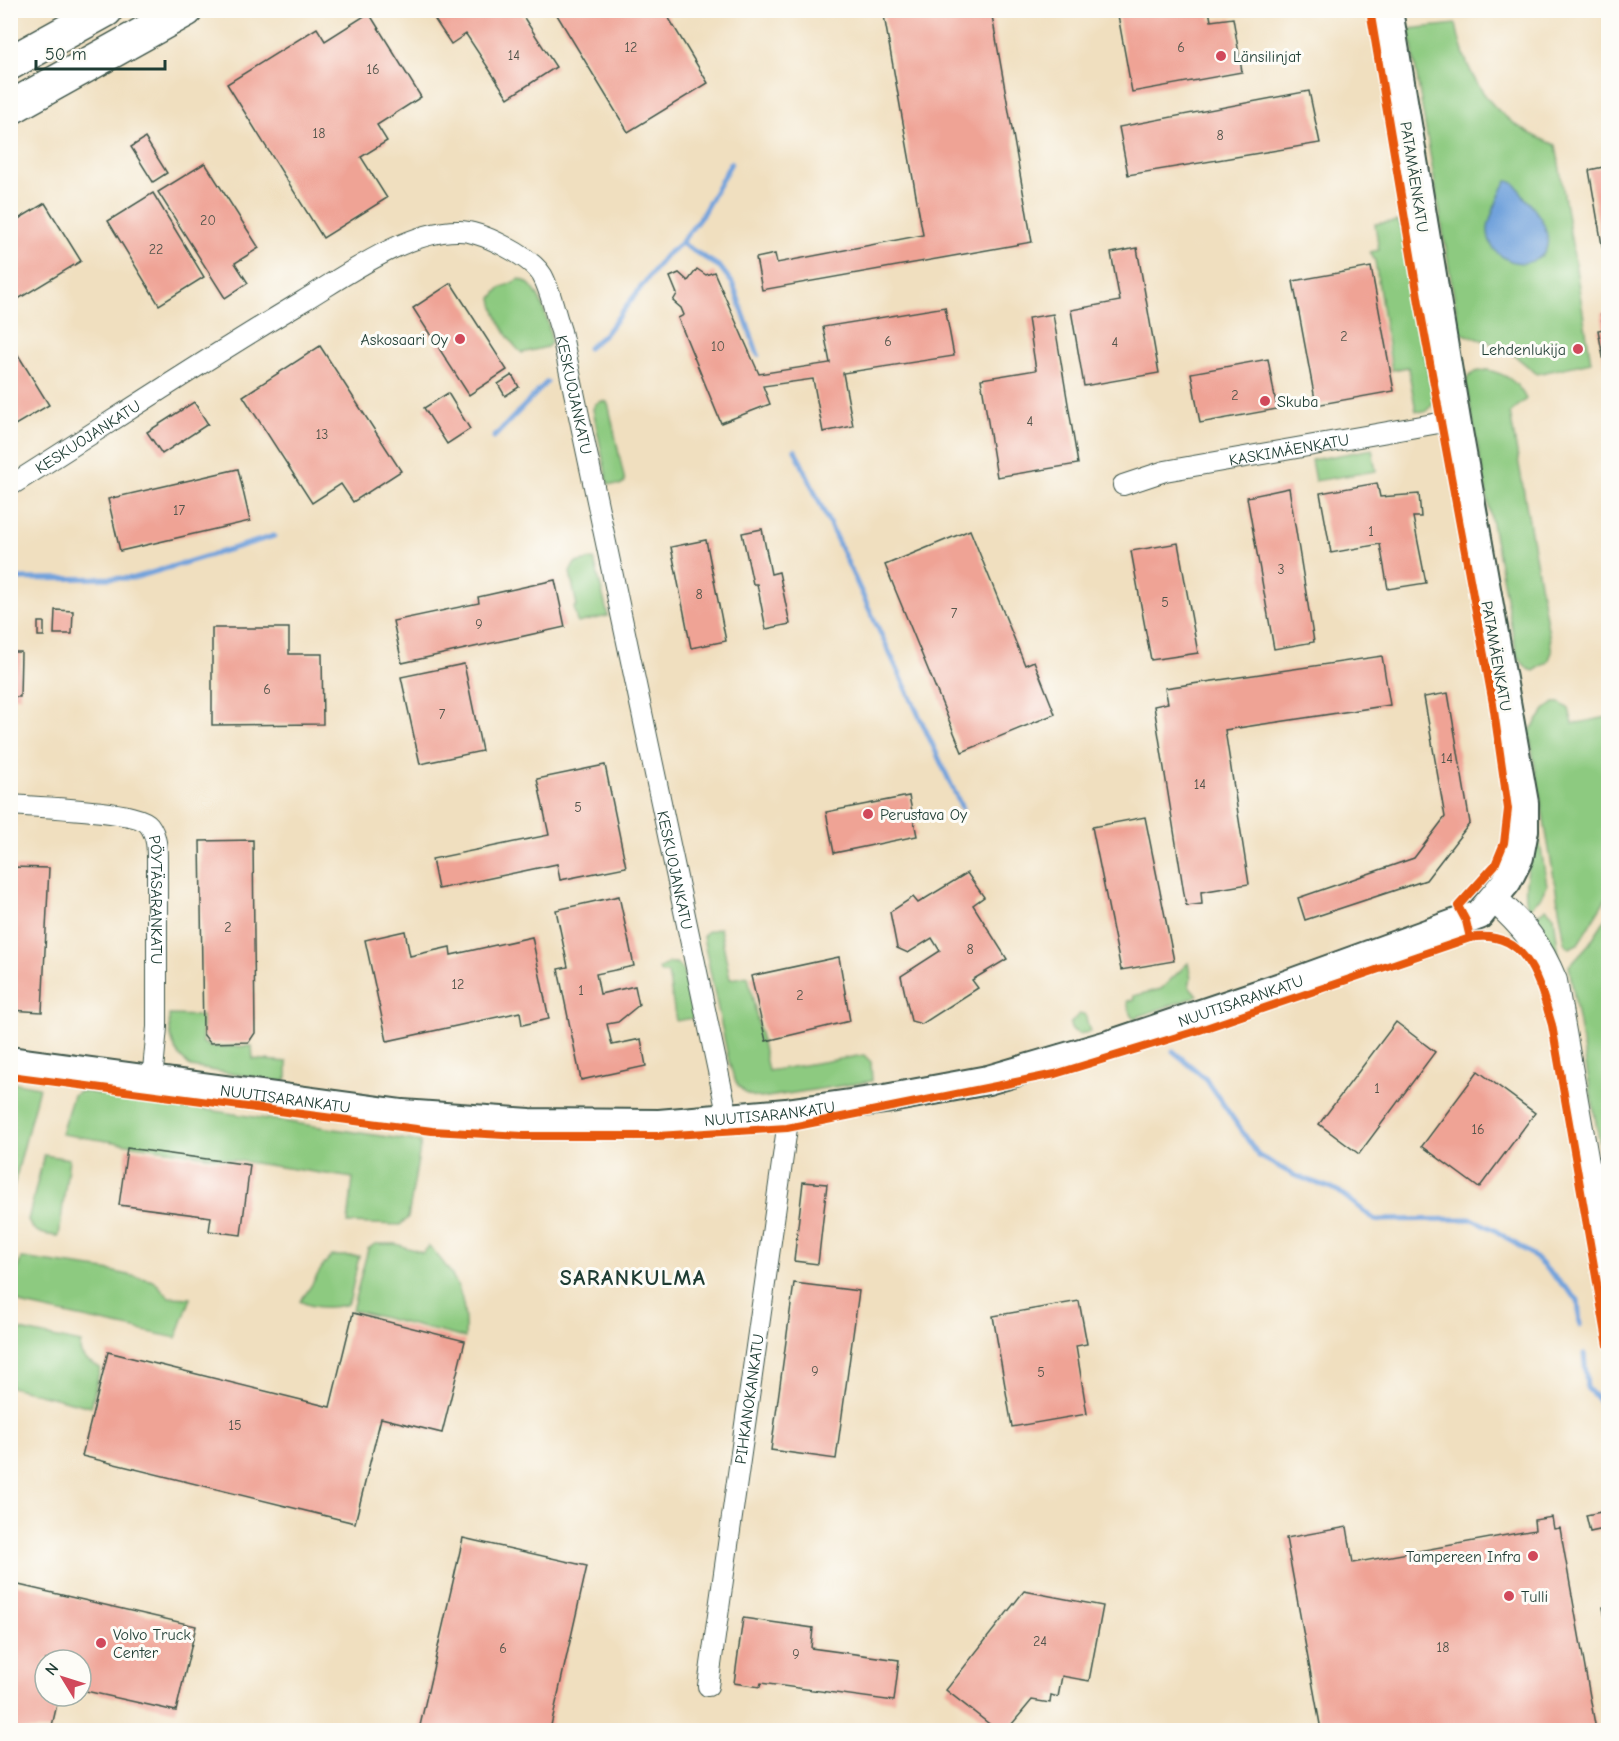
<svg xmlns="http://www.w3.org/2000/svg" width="1619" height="1741" viewBox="0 0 1619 1741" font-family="'Comic Neue',sans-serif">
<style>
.green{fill:#8dca80;stroke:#56845a;stroke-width:1.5}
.water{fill:#71a2dc;stroke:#487088;stroke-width:1.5}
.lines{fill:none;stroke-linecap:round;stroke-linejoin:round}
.stream{stroke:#71a2dc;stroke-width:5}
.building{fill:#efa395}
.minor-casing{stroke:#3e5549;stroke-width:22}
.tertiary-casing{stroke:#3e5549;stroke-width:28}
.secondary-casing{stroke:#3e5549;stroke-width:32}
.motorway-casing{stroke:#3e5549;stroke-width:36}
.minor{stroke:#fff;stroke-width:20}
.tertiary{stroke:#fff;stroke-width:26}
.secondary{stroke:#fff;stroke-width:28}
.motorway{stroke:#fff;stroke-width:33}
.cycleway-casing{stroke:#fdfcf7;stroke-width:11}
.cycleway{stroke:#e8590c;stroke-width:8}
.poi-dot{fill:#d1495b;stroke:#fdfcf7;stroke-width:2}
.labels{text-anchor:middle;stroke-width:6;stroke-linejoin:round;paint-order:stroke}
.number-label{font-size:14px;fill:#53564c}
.poi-label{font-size:16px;fill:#1f3d34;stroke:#fdfcf7;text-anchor:start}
.street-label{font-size:16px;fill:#1f3d34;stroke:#fdfcf7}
.district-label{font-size:22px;font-weight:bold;letter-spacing:1.5px;fill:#1f3d34;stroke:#fdfcf7}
</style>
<rect width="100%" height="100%" fill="#fdfcf7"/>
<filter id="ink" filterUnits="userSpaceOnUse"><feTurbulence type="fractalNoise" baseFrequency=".0167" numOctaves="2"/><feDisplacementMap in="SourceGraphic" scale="12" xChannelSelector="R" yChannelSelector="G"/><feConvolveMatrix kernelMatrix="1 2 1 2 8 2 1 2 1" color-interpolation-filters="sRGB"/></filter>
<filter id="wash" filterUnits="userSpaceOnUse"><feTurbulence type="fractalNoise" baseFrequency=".008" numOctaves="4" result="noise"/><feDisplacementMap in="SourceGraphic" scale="24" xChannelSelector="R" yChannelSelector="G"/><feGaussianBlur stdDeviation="1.35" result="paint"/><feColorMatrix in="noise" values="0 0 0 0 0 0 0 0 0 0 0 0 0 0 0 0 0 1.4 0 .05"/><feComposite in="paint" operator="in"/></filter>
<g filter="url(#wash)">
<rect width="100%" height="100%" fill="#f0dfbf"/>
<g class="green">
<path d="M1456,24C1467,85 1498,124 1556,145L1591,362L1537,374L1514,355L1491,343L1460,333L1409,29Z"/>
<polygon points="1398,221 1403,232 1433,397 1432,405 1425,412 1416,411 1408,367 1392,370 1375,261 1370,252 1379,250 1375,224"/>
<path d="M520,279C540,284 550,326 551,343L547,347L522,353C508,342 494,315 492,298L500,288Z"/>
<path d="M1487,370C1506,374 1517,381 1526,399L1510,413L1552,652L1548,662L1534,671L1528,669L1517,656L1466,385L1467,378L1475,372Z"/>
<polygon points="602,401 607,402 609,407 625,482 620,485 608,484 593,409 595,404"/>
<polygon points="1372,449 1376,471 1315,481 1311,460"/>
<polygon points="594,559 608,616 577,623 574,607 577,606 570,572 575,563"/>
<polygon points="1554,703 1560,703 1569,709 1573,724 1608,717 1608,895 1578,944 1569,948 1565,943 1529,732 1545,710"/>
<path d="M1537,825L1547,885L1540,898L1528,909C1520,882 1534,853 1537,825Z"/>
<polygon points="1546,908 1554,916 1559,955 1534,917"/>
<polygon points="1606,918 1608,918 1608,1192 1569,966 1589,944"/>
<path d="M720,928L730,979L748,976L768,1071L864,1055L871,1062L872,1081L761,1098C737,1095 733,1078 728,1057L703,937L706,932Z"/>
<polygon points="669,963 676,963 683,970 693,1018 676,1021 668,973 661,973 659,969"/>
<polygon points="1188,963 1191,979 1189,986 1198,996 1134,1018 1130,1014 1127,1001 1134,999 1133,996 1161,989"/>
<polygon points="1079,1014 1085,1014 1090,1032 1079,1034 1071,1029 1070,1024"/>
<path d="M169,1015L203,1016L202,1042L210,1047L252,1046L253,1059L287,1062V1077L284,1082L277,1081L191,1067C173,1053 169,1037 169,1015Z"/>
<polygon points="11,1082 39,1087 11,1197 10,1082"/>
<polygon points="80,1091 421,1142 408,1218 400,1225 348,1223 353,1178 61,1134 73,1095"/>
<path d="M44,1155L69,1159L59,1236C47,1235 32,1234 28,1220Z"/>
<path d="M375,1244H396L423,1253L429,1246C457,1276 467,1296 465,1338L352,1310L368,1249Z"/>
<path d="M332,1256H359L350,1299L346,1305C331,1308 314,1309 300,1301C314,1286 319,1266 332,1256Z"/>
<polygon points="21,1258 106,1270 154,1281 169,1297 191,1298 176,1338 24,1305 15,1299 11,1292"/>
<path d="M11,1328L81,1343C76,1357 90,1362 100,1368L91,1407L11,1387Z"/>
</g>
<path class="water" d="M1507,181C1517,181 1520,192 1526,199C1590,270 1491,283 1488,231C1487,224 1502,187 1507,181Z"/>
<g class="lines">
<g class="stream">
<polyline points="681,243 720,267 733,284 758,355"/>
<polyline points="588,348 605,334 665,256 681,243 702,215 731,163"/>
<polyline points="494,437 547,382"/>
<polyline points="795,450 962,808"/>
<polyline points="10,579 134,578 274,536"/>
<polyline points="1173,1051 1205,1078 1259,1156 1296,1176 1337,1190 1375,1220 1472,1219 1493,1229 1531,1254 1578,1300 1580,1325"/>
<polyline points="1584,1354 1587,1388 1608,1410"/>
</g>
</g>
<g id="blocks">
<g class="building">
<polygon points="439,10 519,10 556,67 508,98 466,34 451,44 435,20 442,15"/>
<polygon points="554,10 664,10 708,83 628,132"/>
<polygon points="883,10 991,10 1032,242 762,290 756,258 775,254 777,263 923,235"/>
<polygon points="1117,10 1209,10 1211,21 1233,18 1242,72 1132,92"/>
<polygon points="369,13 421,97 377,125 387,141 361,157 387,198 323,238 227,84 317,28 325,41"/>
<polygon points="1309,91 1320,143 1128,175 1119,127"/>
<polygon points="145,138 167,173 153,182 131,147"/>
<polygon points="205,163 259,248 235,263 248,283 225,298 158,192"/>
<polygon points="1608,166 1608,274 1607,274 1589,170"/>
<polygon points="153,193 204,277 159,305 108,221"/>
<polygon points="45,203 81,261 10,304 10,224"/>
<polygon points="1137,248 1159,373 1084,386 1071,310 1120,301 1111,253"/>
<polygon points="1371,267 1394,391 1316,405 1293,281"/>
<polygon points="697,269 706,275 714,272 759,374 830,363 823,327 945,307 954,356 843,373 853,426 823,432 813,379 763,386 770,404 721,423 678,318 684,315 681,308 673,301 677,294 670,277 679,273 688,281"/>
<polygon points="451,283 507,370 469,395 413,308"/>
<polygon points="1608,312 1608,373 1606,373 1598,330 1604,329 1601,313"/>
<polygon points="1053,314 1078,464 997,477 981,379 1036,370 1028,318"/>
<polygon points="10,342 49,405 10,428"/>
<polygon points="320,346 401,471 353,502 341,484 312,503 243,396"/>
<polygon points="1268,359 1277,409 1200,423 1191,373"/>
<polygon points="512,375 519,387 505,396 498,384"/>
<polygon points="448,393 470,429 447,444 424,408"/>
<polygon points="194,402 208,424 162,454 147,432"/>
<polygon points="238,469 250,521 120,551 108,499"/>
<polygon points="1377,483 1380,497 1419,494 1421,517 1413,517 1426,583 1388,589 1380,544 1331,553 1320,493"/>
<polygon points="1289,488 1314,642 1274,649 1247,497"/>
<polygon points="762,529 771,574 779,572 790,624 766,629 757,584 753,584 742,533"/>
<polygon points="970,530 1025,665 1034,661 1055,714 962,752 885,565"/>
<polygon points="706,540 726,641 691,648 671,547"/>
<polygon points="1178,543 1198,653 1151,660 1131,551"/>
<polygon points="555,580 565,627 402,663 393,621 479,603 478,597"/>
<polygon points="55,610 73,611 72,634 54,634"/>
<rect x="38" y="622" width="6" height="14"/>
<polygon points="212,628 289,628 289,654 322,654 323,724 212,725"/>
<polygon points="10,652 21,652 20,697 10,697"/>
<polygon points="1382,656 1390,705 1225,730 1249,884 1201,892 1202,904 1186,906 1154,706 1168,703 1165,688"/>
<polygon points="464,664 482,751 420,764 401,677"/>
<polygon points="1448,693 1470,823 1426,880 1305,920 1298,898 1414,858 1445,817 1424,697"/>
<polygon points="605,765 626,867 560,880 557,864 438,889 432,859 549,835 537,779"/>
<polygon points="909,796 917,836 834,853 826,812"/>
<polygon points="1145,817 1174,961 1121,970 1092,827"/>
<polygon points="253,840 255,1033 249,1042 210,1043 203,1034 200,841"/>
<polygon points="10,867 49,868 42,1012 10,1010"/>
<polygon points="967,873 984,897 973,905 1007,959 972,980 978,988 922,1024 911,1021 901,976 940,951 932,938 908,953 897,948 890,912 913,897 918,903"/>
<polygon points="619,896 634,966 596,974 600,994 635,986 639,1005 618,1022 607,1024 612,1045 641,1039 646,1066 581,1080 558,969 568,967 556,910"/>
<polygon points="405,931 410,956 450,947 451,955 532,937 549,1019 522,1025 520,1012 387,1041 365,940"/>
<polygon points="839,957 850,1021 766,1041 751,976"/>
<polygon points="1396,1022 1435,1052 1359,1154 1319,1124"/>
<polygon points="1478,1071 1535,1113 1479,1188 1422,1146"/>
<polygon points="127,1148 250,1165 241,1235 209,1231 211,1217 119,1205"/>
<polygon points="803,1182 827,1184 818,1264 794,1261"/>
<polygon points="794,1283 859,1291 836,1459 771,1450"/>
<polygon points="1079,1301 1087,1344 1076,1346 1087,1414 1012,1427 993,1316"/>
<polygon points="353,1313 465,1341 442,1433 381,1418 355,1523 82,1456 108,1352 330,1407"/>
<polygon points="1601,1512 1604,1529 1590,1532 1586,1515"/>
<polygon points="1552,1517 1554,1529 1560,1528 1596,1730 1321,1730 1286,1538 1347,1527 1353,1563 1535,1530 1534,1520"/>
<polygon points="463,1538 587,1566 550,1730 419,1730"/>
<polygon points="10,1583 196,1626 176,1711 81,1690 81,1660 45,1660 45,1696 59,1696 51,1730 10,1730"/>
<polygon points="1024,1591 1103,1606 1089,1681 1062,1676 1058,1697 1051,1695 1050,1703 1032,1700 1007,1730 997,1730 946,1690"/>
<polygon points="1608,1606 1608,1629 1607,1629 1603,1607"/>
<polygon points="743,1618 813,1628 811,1648 899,1660 894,1701 761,1683 760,1687 734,1683"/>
</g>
</g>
</g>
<g filter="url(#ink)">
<use href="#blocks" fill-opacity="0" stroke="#3e5549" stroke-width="1.5"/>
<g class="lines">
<g class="minor-casing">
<g id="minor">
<path id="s1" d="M1123,485L1165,471L1456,420"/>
<path id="s2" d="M10,486C108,424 204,360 303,301C346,275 408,230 459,231C481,231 530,256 542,275C551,291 555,314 561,331L728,1118"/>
<path id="s3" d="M10,805C34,807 138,810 149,825C158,837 157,852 157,866V1027L152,1081"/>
<path id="s4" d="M708,1686L787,1128L786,1113"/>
</g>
</g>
<g class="tertiary-casing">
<path id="tertiary" d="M1494,899C1524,926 1539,944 1554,981L1599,1237L1608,1275"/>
</g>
<g class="secondary-casing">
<g id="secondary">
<path id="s5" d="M10,1061L402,1114L530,1123L659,1124L786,1113L885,1099L988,1080L1115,1043L1281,987L1479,915L1507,881L1519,857L1524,830V803L1456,420L1388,10"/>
</g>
</g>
<g class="motorway-casing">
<g id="motorway">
<polyline points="10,63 106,10"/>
<polyline points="10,108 186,10"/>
</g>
</g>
<use href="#minor" class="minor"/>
<use href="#tertiary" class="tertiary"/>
<use href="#secondary" class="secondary"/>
<use href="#motorway" class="motorway"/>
<g class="cycleway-casing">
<g id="cycleway">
<path d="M1370,10L1419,303L1493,704L1508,809L1504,843L1495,865L1458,906L1466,921L1470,938C1528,928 1539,982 1552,1025L1608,1346"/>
<polyline points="10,1076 432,1131 523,1136 657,1136 787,1128 1055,1074 1200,1030 1470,938"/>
</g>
</g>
<use href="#cycleway" class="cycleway"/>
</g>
</g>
<g class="poi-dot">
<circle cx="1221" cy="56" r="6"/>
<circle cx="460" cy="339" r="6"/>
<circle cx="1578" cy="349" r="6"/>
<circle cx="1265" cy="401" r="6"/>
<circle cx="868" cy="814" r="6"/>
<circle cx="1533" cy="1556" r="6"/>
<circle cx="1509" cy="1596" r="6"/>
<circle cx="101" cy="1643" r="6"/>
</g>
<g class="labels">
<g class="number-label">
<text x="631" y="52">12</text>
<text x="1181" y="52">6</text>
<text x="514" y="60">14</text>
<text x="373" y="74">16</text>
<text x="319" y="138">18</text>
<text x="1220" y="140">8</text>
<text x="208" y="225">20</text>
<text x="156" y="254">22</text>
<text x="1344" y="341">2</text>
<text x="888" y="346">6</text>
<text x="1115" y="347">4</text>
<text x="718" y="351">10</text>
<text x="1235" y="400">2</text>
<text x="1030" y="426">4</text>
<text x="322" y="439">13</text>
<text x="179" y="515">17</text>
<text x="1371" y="536">1</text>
<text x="1281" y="574">3</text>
<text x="699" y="599">8</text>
<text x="1165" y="607">5</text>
<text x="954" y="618">7</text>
<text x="479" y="629">9</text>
<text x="267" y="694">6</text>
<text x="442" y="719">7</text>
<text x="1447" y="763">14</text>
<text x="1200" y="789">14</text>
<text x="578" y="812">5</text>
<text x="228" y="932">2</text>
<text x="970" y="954">8</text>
<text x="458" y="989">12</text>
<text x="581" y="995">1</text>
<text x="800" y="1000">2</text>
<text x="1377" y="1093">1</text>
<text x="1478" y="1134">16</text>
<text x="815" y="1376">9</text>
<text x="1041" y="1377">5</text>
<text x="235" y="1430">15</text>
<text x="1040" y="1646">24</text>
<text x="1443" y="1652">18</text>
<text x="503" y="1653">6</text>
<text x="796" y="1659">9</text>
</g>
<g class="poi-label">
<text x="1233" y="62">Länsilinjat</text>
<text x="448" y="345" text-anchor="end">Askosaari Oy</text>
<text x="1566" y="355" text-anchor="end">Lehdenlukija</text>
<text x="1277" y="407">Skuba</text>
<text x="880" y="820">Perustava Oy</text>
<text x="1521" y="1562" text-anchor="end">Tampereen Infra</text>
<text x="1521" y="1602">Tulli</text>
<text x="113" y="1640">Volvo Truck<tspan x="113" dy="18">Center</tspan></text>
</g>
<g class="street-label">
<text transform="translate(1415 177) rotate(81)" y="6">PATAMÄENKATU</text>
<text dy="6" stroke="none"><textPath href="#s2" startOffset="740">KESKUOJANKATU</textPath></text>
<text dy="6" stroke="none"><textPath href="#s2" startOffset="92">KESKUOJANKATU</textPath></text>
<text dy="6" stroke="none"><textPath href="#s1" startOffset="170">KASKIMÄENKATU</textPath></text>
<text transform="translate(1497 656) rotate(80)" y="6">PATAMÄENKATU</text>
<text dy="6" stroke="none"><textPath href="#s2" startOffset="1226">KESKUOJANKATU</textPath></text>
<text dy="6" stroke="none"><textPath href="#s3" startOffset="218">PÖYTÄSARANKATU</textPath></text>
<text dy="6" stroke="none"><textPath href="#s5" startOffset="1250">NUUTISARANKATU</textPath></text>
<text dy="6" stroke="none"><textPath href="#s5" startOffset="278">NUUTISARANKATU</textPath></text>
<text dy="6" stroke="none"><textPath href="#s5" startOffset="764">NUUTISARANKATU</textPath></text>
<text dy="6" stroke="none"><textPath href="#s4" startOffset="290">PIHKANOKANKATU</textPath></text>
</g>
<g class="district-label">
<text x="633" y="1285">SARANKULMA</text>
</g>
</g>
<rect width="1619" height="1741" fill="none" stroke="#fdfcf7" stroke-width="36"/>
<g transform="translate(63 1678) rotate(308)"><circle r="28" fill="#fdfcf7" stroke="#a4b0a9" stroke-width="1.5"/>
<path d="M0-4.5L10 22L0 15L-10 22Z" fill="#d1495b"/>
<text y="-9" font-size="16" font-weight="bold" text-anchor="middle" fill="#1f3d34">N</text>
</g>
<path d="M36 60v9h129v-9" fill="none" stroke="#1f3d34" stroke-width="3"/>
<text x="45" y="60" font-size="18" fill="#1f3d34" stroke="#fdfcf7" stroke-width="4.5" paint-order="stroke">50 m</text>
</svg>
